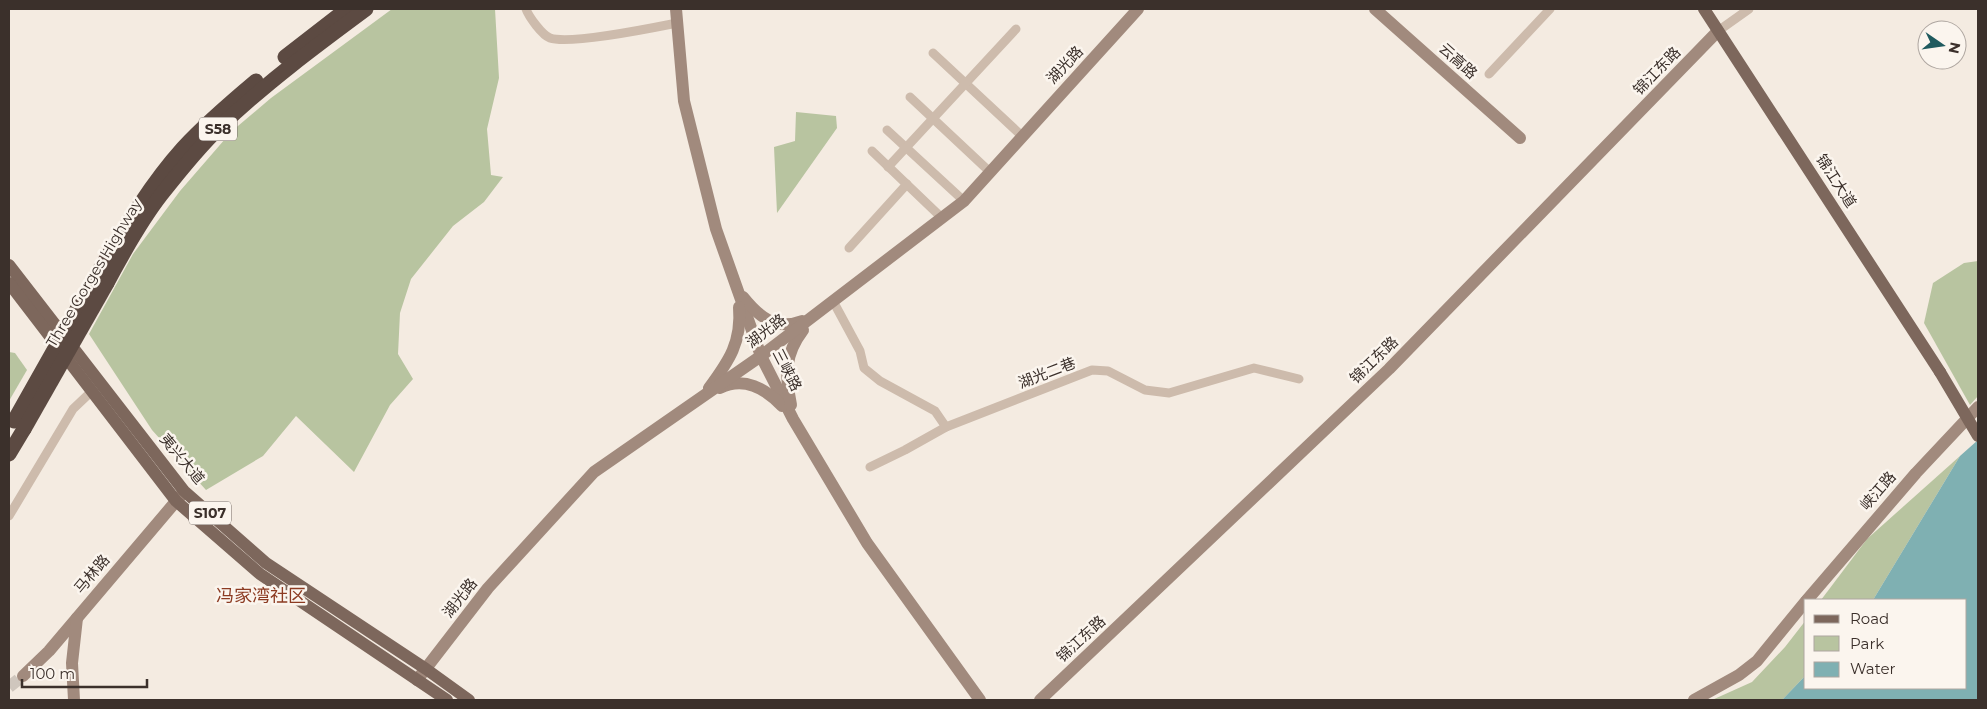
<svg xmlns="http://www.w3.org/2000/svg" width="1987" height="709" viewBox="0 0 1987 709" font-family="Montserrat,'Noto Sans SC',sans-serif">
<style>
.green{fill:#b8c4a0}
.water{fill:#7fb0b2}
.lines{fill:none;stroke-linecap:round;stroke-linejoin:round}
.secondary-tunnel{stroke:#cfc6bd;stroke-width:12;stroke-dasharray:12 6;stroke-linecap:butt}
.street{stroke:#cdbbac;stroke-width:9}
.secondary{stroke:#a18a7d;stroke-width:12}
.primary{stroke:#7d675c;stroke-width:12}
.highway{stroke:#5c4a42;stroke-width:15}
.primary-bridge{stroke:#7d675c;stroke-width:12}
.highway-bridge{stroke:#5c4a42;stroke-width:15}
.labels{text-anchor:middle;stroke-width:5;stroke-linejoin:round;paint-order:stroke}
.shield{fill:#fbf5ee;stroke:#756b66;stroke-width:1}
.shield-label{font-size:14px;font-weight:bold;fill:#3b302b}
.street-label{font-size:15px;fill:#3b302b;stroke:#fbf5ee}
.quarter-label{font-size:18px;fill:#8c3b22;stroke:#fbf5ee}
</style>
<rect width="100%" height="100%" fill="#f4ebe1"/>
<g class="green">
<polygon points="392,9 495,9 499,78 487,129 491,175 503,177 484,202 453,226 411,279 400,313 398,354 413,379 390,405 354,472 296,416 263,456 206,490 152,430 89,334 133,254 180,191 232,131 271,98"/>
<polygon points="796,112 836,116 837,128 777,213 774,147 795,141"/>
<polygon points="1978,261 1978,396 1970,405 1924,323 1933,283 1964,263"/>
<polygon points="9,352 15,353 27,370 9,401"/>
<polygon points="1960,456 1873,600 1821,600 1867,539"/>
<polygon points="1806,620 1806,675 1782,700 1712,700 1752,682 1785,647"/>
</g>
<polygon class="water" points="1978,440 1978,700 1782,700 1806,675 1806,688 1966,688 1966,600 1873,600 1960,456"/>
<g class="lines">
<polyline class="secondary-tunnel" points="9,687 23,676"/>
<g class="street">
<path d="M526,9C529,17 542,35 550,38C570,45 652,28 677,23"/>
<polyline points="1718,31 1749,9"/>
<polyline points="933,53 1022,136"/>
<polyline points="1489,74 1550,9"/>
<polyline points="910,97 990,172"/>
<polyline points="887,130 964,201"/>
<polyline points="872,151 942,218"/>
<polyline points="888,167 1016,29"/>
<polyline points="849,248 907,184"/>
<polyline points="833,301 860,351 864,368 880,381 935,411 946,427"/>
<polyline points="870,467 905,450 946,427 1092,370 1108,371 1145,390 1169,393 1254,368 1299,379"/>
<polyline points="9,516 73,409 92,391"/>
</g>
<g class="secondary">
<polyline points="676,9 684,101 716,229 761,356 793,419 867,543 980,700"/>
<polyline points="1375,9 1520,138"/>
<path d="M743,297C759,317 776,331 802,321"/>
<path d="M709,388C729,361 742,342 739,307"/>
<path d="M720,388C744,376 766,389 782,406"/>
<path d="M791,405C785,375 784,355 803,330"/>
<polyline points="1807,600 1916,473 1978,407"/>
<polyline points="23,676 49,651 183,493"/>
<polyline points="417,680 488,588 594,472 761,356 964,201 1138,9"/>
<polyline points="74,700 72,663 77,618"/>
<polyline points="1040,700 1389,369 1718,31"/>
<polyline points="1694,700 1739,675 1757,661 1806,601"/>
</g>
<g class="primary">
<polyline points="1704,9 1940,372"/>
<polyline points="9,265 184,491 266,563 426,669 469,700"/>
<polyline points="9,283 176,501 260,574 447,700"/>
</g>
<g class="highway">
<polyline points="285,57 347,9"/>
<path d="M93,281C120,236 147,188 183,148C205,124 231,102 256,81"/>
<path d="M107,283C123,253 140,222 161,195C179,172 200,146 221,126C266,83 316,46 366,9"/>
<polyline points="9,454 24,429"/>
</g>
<polyline class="primary-bridge" points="1940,372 1978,436"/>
<g class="highway-bridge">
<polyline points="14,421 93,281"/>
<polyline points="24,429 107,283"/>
</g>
</g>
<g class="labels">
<g class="shield">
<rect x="199" y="117.5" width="38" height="23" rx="4"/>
<rect x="189" y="501.5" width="42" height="23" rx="4"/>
</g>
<g class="shield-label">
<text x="218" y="134">S58</text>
<text x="210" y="518">S107</text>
</g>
<g class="street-label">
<text transform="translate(1458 61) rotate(42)" y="5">云高路</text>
<text transform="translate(1065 65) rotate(-47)" y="5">湖光路</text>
<text transform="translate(1657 71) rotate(-46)" y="5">锦江东路</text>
<text transform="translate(1836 181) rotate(57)" y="5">锦江大道</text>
<text transform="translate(94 273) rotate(-59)" y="5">Three Gorges Highway</text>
<text transform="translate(766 331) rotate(-37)" y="5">湖光路</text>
<text transform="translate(1374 360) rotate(-44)" y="5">锦江东路</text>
<text transform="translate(787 370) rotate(63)" y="5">三峡路</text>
<text transform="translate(1047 373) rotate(-21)" y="5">湖光二巷</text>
<text transform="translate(182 459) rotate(50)" y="5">夷兴大道</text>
<text transform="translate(1878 491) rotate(-49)" y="5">峡江路</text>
<text transform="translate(92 574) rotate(-50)" y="5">马林路</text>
<text transform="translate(460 598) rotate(-52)" y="5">湖光路</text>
<text transform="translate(1081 639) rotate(-43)" y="5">锦江东路</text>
</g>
<g class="quarter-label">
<text x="261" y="602">冯家湾社区</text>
</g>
</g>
<rect width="1987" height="709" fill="none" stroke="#3b302b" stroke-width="20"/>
<rect x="1804" y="599" width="162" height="90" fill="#fbf5ee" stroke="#aea6a0"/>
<rect x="1814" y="615" width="25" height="8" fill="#7d675c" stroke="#aea6a0"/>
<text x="1850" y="624" font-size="15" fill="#3b302b">Road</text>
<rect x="1814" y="636" width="25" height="15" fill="#b8c4a0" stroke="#aea6a0"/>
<text x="1850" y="649" font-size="15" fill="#3b302b">Park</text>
<rect x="1814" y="662" width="25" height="15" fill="#7fb0b2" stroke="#aea6a0"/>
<text x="1850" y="674" font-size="15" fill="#3b302b">Water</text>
<g transform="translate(1942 45) rotate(103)"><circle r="24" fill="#fbf5ee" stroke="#aea6a0"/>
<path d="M0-4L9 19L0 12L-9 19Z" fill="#1f5a5e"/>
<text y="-8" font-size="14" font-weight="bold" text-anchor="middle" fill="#3b302b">N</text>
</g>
<path d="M22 679v8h125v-8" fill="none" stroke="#3b302b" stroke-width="2.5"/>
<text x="30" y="679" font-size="15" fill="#3b302b" stroke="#fbf5ee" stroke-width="4" paint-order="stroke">100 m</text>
</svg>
